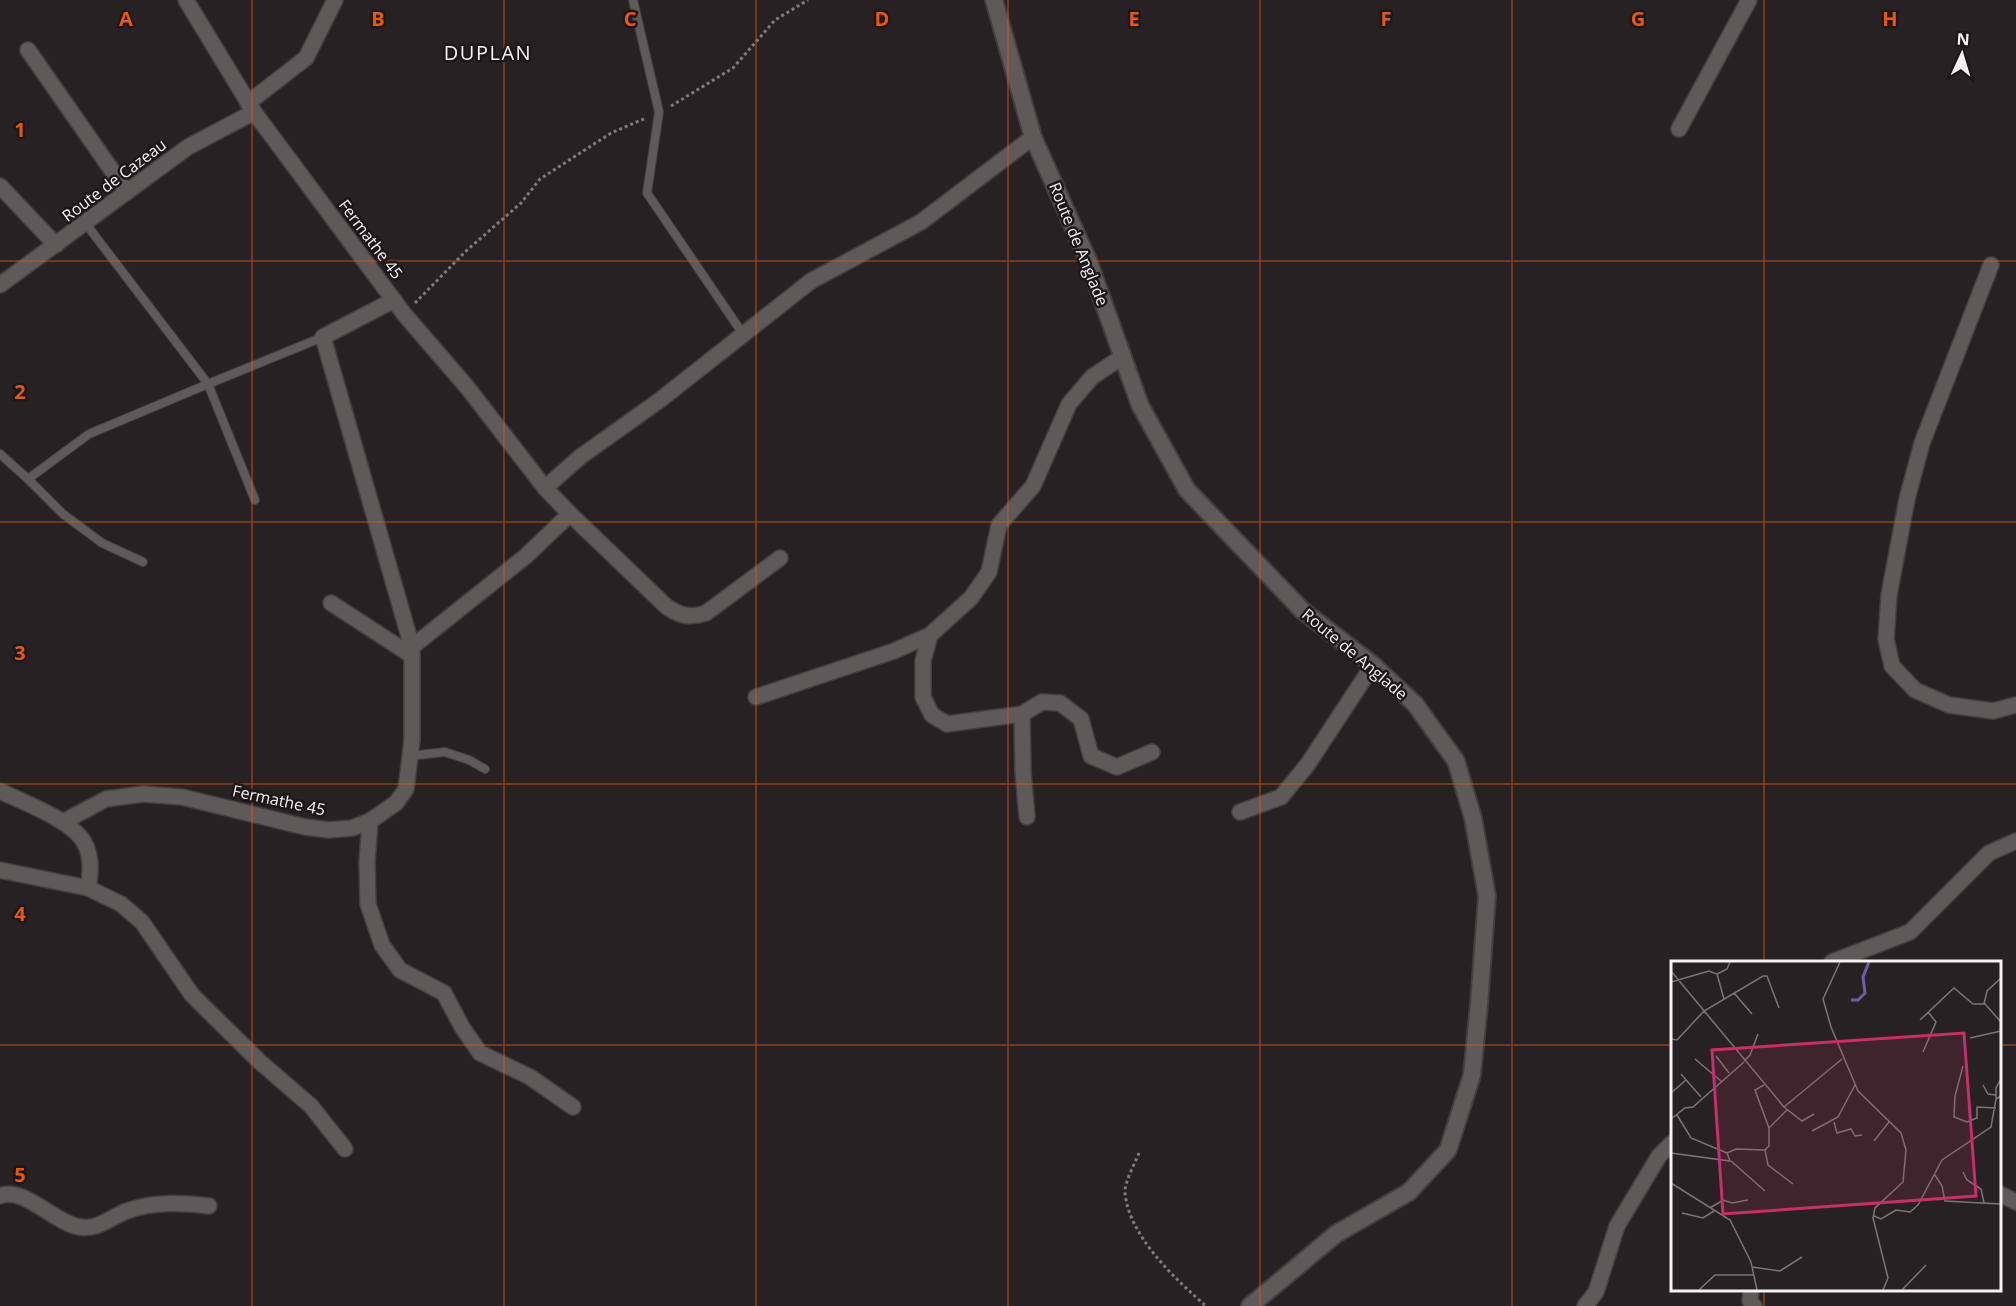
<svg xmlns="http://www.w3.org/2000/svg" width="2016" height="1306" viewBox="0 0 2016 1306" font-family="'Open Sans',sans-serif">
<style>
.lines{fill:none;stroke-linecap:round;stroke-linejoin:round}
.service-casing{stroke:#443e40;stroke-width:10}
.minor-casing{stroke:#443e40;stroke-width:18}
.tertiary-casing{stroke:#443e40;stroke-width:20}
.path{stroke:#807b7d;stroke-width:3;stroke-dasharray:3 3;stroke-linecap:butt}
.service{stroke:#5e5a5a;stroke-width:8}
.minor{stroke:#5e5a5a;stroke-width:15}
.tertiary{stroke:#5e5a5a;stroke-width:16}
.grid{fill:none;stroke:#e8590c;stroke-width:1.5;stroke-opacity:0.55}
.labels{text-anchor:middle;stroke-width:5;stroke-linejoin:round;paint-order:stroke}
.street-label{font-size:16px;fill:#f6f2f3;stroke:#1e171a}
.quarter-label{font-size:20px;letter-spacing:1.5px;fill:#f6f2f3;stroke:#1e171a}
.inset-river{fill:none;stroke:#705da7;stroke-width:3}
.inset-road{fill:none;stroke:#7a7576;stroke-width:1.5}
.view{fill:#c72e6a;fill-opacity:0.15;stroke:#c72e6a;stroke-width:3}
.inset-edge{fill:none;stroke:#f6f2f3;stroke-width:3}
.grid-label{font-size:20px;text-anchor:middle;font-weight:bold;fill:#e8590c;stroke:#1e171a;stroke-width:5;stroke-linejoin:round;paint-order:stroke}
</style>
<rect width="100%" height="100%" fill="#272123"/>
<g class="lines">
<g class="service-casing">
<g id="service">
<polyline points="633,0 659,112 647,193 743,334"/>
<polyline points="86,224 208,384 323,337"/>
<polyline points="0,454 28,479 63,514 102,543 143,562"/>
<polyline points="28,479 89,434 208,384 255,500"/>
<polyline points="409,756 445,752 469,760 485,769"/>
</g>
</g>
<g class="minor-casing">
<g id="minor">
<path d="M186,0L254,112L404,314L467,387L545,488L570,514L667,607C680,616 691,618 706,613L780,558"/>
<polyline points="28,50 127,192"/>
<polyline points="248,103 306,58 335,0"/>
<polyline points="1679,129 1749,0"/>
<polyline points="0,186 56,245"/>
<polyline points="1991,265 1922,443 1907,499 1889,595 1886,639 1892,666 1915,690 1949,705 1993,711 2016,705"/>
<polyline points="0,285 188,147 254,112"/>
<polyline points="394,300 323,337 412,647"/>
<polyline points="545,488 580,457 660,400 811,281 921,222 1033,137"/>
<polyline points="331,603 411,655"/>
<polyline points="930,635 923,661 923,697 932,715 947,724 1022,714 1042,702 1060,703 1081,719 1091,756 1117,767 1152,752"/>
<polyline points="756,697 894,651 930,635 971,598 989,572 999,525 1033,486 1069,404 1092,377 1122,357"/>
<polyline points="1022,714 1023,772 1027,817"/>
<path d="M0,791C23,802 71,820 84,842C92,856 91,873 88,888L0,870"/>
<polyline points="1240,812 1281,797 1308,764 1373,665"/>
<polyline points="370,821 367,862 368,904 382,945 400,970 444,993 462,1027 480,1053 530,1077 573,1107"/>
<polyline points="63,822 106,799 143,794 182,797 305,827 329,830 352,828 370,821 396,803 406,789 412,740 412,647 526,556 570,514"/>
<polyline points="88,888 121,904 142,922 192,995 260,1062 311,1106 345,1149"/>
<polyline points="1832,962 1910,932 1989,853 2016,841"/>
<polyline points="2000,1194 2016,1202"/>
<path d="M0,1196C24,1186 54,1223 80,1227C99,1230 110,1217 127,1211C154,1201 182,1203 209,1206"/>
<polyline points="1751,1290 1750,1301 1754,1306"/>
<polyline points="1585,1306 1596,1292 1617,1226 1659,1156 1672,1143"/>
</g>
</g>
<g class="tertiary-casing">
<polyline id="tertiary" points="994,0 1033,137 1088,260 1140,405 1187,490 1302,610 1373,665 1415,704 1456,761 1473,818 1487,896 1479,1004 1472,1075 1448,1150 1409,1192 1336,1234 1250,1306"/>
</g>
<g class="path">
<polyline points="671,106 733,68 775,20 808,0"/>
<polyline points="415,303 465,252 521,203 540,179 611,133 646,118"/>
<path d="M1139,1153C1135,1163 1124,1183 1125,1193C1129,1236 1175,1279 1206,1306"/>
</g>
<use href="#service" class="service"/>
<use href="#minor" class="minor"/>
<use href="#tertiary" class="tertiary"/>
</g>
<path class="grid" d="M252,0V1306M504,0V1306M756,0V1306M1008,0V1306M1260,0V1306M1512,0V1306M1764,0V962M0,261H2016M0,522H2016M0,784H2016M0,1045H1672M2000,1045H2016M1764,1290V1306"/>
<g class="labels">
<g class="street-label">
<text transform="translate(114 180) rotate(-37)" y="6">Route de Cazeau</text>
<text transform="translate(371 239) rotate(53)" y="6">Fermathe 45</text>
<text transform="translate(1079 244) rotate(68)" y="6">Route de Anglade</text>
<text transform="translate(1355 654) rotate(40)" y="6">Route de Anglade</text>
<text transform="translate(279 800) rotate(12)" y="6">Fermathe 45</text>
</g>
<g class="quarter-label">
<text x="488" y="60">DUPLAN</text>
</g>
</g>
<g transform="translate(1671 961)">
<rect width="330" height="330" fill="#272123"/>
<path class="inset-river" d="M180,39H187L194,32L192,16L198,1"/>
<path class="inset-road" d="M169,1L152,38L160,66L187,130L230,172L235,189L232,221L204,247L202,257L217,317L212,329M0,10L113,146L131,160L143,153M46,13L56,8L59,1M0,21L38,10L46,13L53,38M63,32L81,53M313,43L316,30L330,17M249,59L283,27L302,43H314L330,61M299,77L330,70M0,78L6,79L33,50L92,15H96L108,47M252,91L265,61L257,51M45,95L58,112M24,98L50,120M73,100L79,94L87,73M292,105L284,135L283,156L296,161L306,157V146L325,147M10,113L30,136M93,124L84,129L98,167M312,124L317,133L325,134M0,132L15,119M325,138V127L330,118M113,146L171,98M6,154L20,177L56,192M0,158L14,147L22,146L73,101M163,161L166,172L180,168L184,175L191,174M141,170L167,156L184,124M203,180L218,161M94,189L97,204L122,223M0,192L59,200L56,192M56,192L65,188L94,189L98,185V167L116,149M60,200L94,230M292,211L296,219L310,228L313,242M264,214L271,225L274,240L330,243M0,222L59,259L80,301L86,329M39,247L52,239L61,242L77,239M11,252L32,257L43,250M203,255L210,258L225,249L239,251L247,244L271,199L320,166L325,138L330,135M81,306L109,310L131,296M28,329L44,314H82M231,329L255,304"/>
<path class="view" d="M293,72L305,235L52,253L41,89Z"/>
<rect width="330" height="330" class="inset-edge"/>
</g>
<g class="grid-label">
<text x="126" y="26">A</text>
<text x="378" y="26">B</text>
<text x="630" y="26">C</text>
<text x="882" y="26">D</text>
<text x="1134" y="26">E</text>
<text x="1386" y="26">F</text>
<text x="1638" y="26">G</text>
<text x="1890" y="26">H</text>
<text x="20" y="137">1</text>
<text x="20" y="399">2</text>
<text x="20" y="660">3</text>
<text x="20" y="921">4</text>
<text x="20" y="1182">5</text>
</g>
<g transform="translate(1962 54) rotate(4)" stroke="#1e171a" stroke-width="4.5" paint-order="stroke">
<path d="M0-4.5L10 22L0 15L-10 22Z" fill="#f6f2f3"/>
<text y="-9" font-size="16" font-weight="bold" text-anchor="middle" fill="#f6f2f3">N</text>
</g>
</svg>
